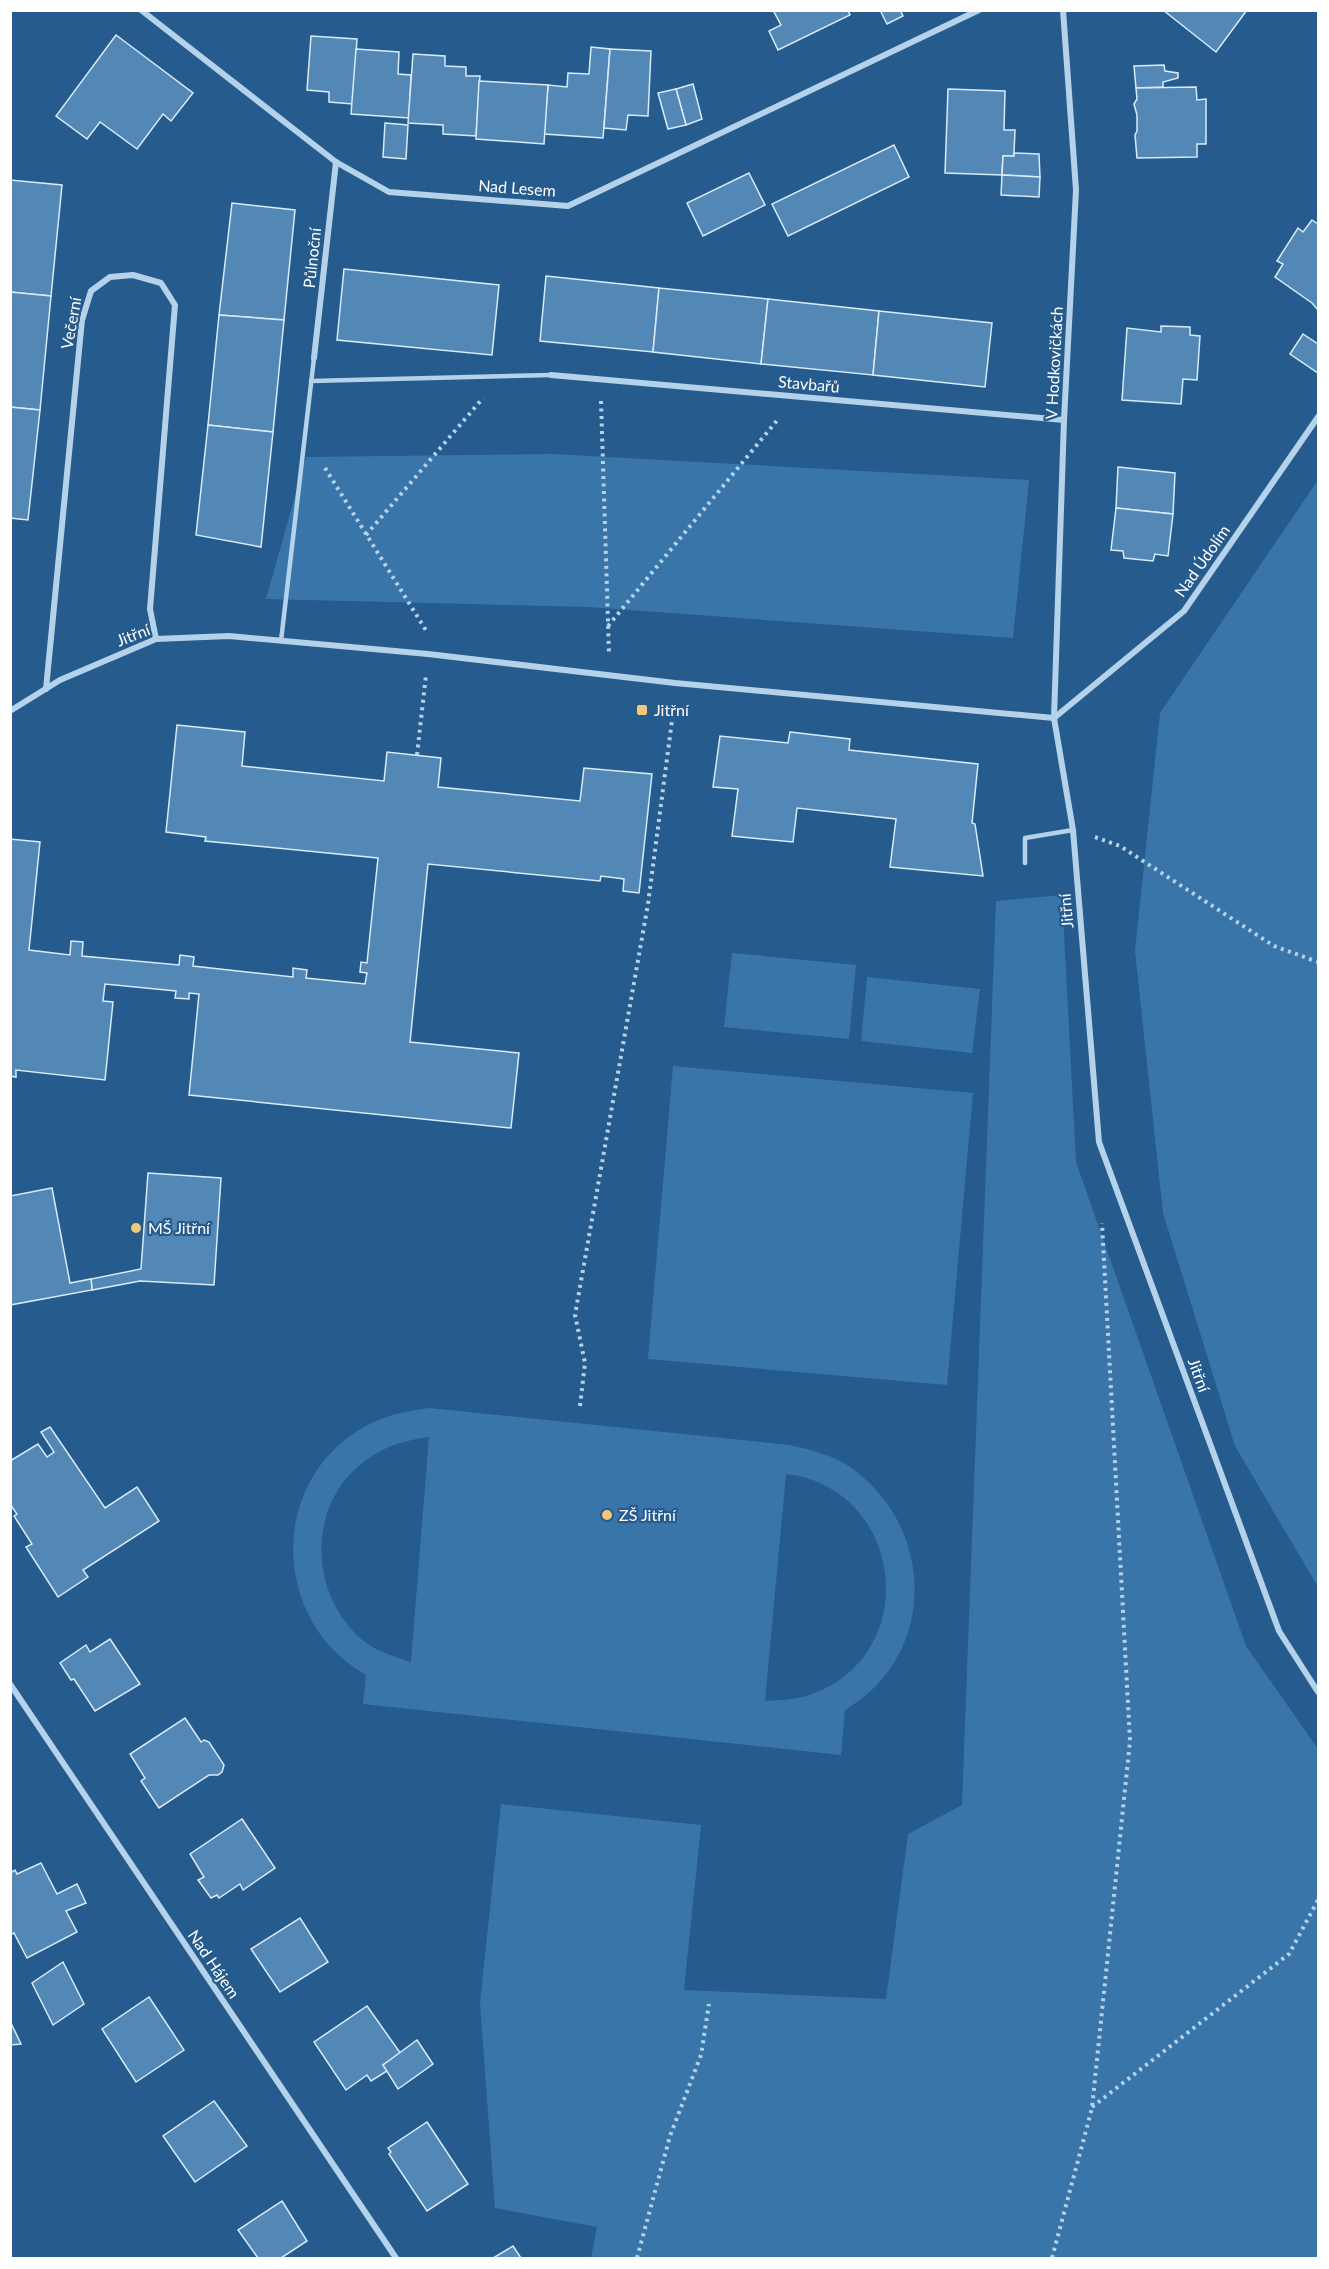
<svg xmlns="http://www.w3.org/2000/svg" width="1329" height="2269" viewBox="0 0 1329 2269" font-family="Lato,sans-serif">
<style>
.green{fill:#3a75aa;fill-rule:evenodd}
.building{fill:#5287b6;stroke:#d9eaf8;stroke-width:1.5}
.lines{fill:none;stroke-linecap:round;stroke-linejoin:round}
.path{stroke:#b5d2eb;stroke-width:4;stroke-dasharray:3 4.5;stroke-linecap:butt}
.service{stroke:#b5d2eb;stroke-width:4.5}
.minor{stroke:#b5d2eb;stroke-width:6}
.poi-dot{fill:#f4c779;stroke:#265b8d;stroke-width:2}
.labels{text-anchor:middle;stroke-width:4.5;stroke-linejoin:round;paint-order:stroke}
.street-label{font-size:16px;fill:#fff;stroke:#265b8d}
.poi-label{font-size:16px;fill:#fff;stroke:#265b8d;text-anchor:start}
</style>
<rect width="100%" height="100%" fill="#265b8d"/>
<g class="green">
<polygon points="552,454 1029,480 1013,638 588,607 266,599 306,457"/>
<polygon points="1318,480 1318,1587 1235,1446 1163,1213 1135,951 1160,713"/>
<polygon points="1062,895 1076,1162 1246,1646 1318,1749 1318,2258 591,2258 597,2227 495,2208 480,2003 501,1804 701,1825 684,1990 886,1999 908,1834 962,1805 996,901"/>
<polygon points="732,953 856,965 849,1039 724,1027"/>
<polygon points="867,977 980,989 972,1053 861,1041"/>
<polygon points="673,1066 973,1093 947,1385 648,1359"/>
<path d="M429,1408L790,1445C811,1450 833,1455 850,1467C936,1527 938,1656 845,1710L841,1755L363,1704L366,1675C268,1620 268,1473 372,1423C390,1414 409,1411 429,1408ZM429,1437L411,1662H410C396,1657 381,1653 368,1644C309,1601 304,1505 365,1461C385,1446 405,1440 429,1437ZM786,1474C902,1487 924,1650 815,1693C799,1700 782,1700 765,1701Z"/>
</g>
<g class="building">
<polygon points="773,10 848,10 850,15 778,50 769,31 781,25"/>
<polygon points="880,10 900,10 903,16 887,24"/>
<polygon points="1163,10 1247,10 1216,52"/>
<polygon points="116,35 193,93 171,121 163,114 137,149 100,122 87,139 56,116"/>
<polygon points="311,36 357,39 353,104 329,102 329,92 307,90"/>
<polygon points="591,47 610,49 603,138 544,134 548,85 567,87 568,73 589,74"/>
<polygon points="356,49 399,52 398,74 411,75 409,118 351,114"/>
<polygon points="610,49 651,51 648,116 628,115 626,130 604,128"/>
<polygon points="413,54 445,56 445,66 466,67 466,76 480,76 476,136 443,134 443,125 408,123"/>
<polygon points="1164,65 1165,71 1178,73 1178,78 1163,82 1163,87 1136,88 1134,66"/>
<polygon points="479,81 548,85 544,144 476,139"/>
<polygon points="693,84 702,119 686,125 676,89"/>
<polygon points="1196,87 1197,100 1206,99 1206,144 1197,144 1197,157 1137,158 1135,135 1137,131 1137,115 1134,104 1137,99 1136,88"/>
<polygon points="676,89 686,125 668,129 658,93"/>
<polygon points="948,89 1005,91 1004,130 1015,130 1014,153 1014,156 1003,156 1002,175 945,173"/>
<polygon points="385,123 408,125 406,159 383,157"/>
<polygon points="894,145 909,177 788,236 772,204"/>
<polygon points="1014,153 1039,154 1040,177 1002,175 1003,156 1014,156"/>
<polygon points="749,173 765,205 703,236 687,203"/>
<polygon points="1002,175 1040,177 1039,197 1001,195"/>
<polygon points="10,180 62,185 51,296 10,292"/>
<polygon points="232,203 295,210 284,320 219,315"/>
<polygon points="1312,220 1318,224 1318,310 1312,303 1275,277 1283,264 1277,261 1298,228 1303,232"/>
<polygon points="344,269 499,285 492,355 337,340"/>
<polygon points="546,276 659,288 653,352 540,341"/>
<polygon points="659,288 768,299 761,364 653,352"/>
<polygon points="10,292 51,296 40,410 10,407"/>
<polygon points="768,299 879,311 873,375 761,364"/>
<polygon points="879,311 992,323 985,387 873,375"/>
<polygon points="219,315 284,320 273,432 208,425"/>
<polygon points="1161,326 1190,327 1190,335 1200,336 1197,380 1183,379 1181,404 1122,400 1127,328 1161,332"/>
<polygon points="1303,334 1318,344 1318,373 1290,354"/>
<polygon points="10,407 40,410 28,520 10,518"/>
<polygon points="208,425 273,432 261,547 196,535"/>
<polygon points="1118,467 1175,473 1173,514 1116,508"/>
<polygon points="1116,508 1173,514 1168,556 1155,554 1153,561 1124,558 1123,551 1111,550"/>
<polygon points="177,725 245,732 242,766 384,781 387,752 441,758 438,787 580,801 584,768 652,774 639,893 623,891 624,879 601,876 600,881 428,864 410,1042 519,1053 511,1128 189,1095 199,994 189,993 189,999 175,998 176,991 105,984 103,1001 113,1002 105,1080 16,1070 16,1077 10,1076 10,839 40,842 29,950 70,955 71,941 83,942 82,956 179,965 180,955 194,957 193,966 293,977 293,968 307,970 306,978 365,984 367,973 360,972 361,962 367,963 378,858 205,841 206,837 166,832"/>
<polygon points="790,732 850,739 849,750 978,764 972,823 975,824 983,876 890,867 896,819 797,808 793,842 732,836 738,789 713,787 720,736 788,743"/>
<polygon points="148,1173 221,1178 214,1285 140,1281 92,1290 91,1279 141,1269"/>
<polygon points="52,1188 70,1283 91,1279 92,1290 10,1305 10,1196"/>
<polygon points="50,1427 105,1508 137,1487 159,1521 83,1570 88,1577 58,1597 26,1547 32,1544 14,1516 17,1514 10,1504 10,1461 38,1444 47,1457 54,1452 41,1432"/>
<polygon points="110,1639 140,1684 95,1711 74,1679 71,1680 60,1663 86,1645 90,1652"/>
<polygon points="185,1718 201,1742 204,1740 209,1742 224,1765 222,1772 218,1775 209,1775 159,1808 141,1781 145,1778 130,1754"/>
<polygon points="242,1819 275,1868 243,1890 240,1884 219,1898 217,1895 211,1898 198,1880 204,1877 190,1854"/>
<polygon points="41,1863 57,1894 77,1884 86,1903 66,1911 77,1932 27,1958 14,1933 10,1935 10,1873 15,1870 17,1874"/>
<polygon points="300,1918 328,1962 280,1992 251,1949"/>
<polygon points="63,1962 84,2004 53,2025 32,1983"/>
<polygon points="149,1997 184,2050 136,2082 102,2029"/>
<polygon points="367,2006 401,2054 383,2065 387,2071 371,2081 367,2075 346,2090 314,2042"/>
<polygon points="10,2021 21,2044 10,2045"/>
<polygon points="417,2040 433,2064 398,2089 383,2065"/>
<polygon points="214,2101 247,2146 195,2182 163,2136"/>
<polygon points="427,2122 468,2184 427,2211 389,2154 391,2152 388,2148"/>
<polygon points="282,2201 307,2241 281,2258 258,2258 238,2230"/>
<polygon points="513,2246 521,2258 493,2258"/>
</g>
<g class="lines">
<g class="path">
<polyline points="601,401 609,654"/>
<polyline points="325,468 427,632"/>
<polyline points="366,535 483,398"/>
<polyline points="608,626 779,418"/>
<polyline points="417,755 426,675"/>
<polyline points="1095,837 1120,846 1274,946 1318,962"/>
<polyline points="580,1406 585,1363 575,1315 648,904 674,705"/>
<polyline points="1092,2107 1289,1954 1318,1900"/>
<polyline points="637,2258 670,2136 701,2055 709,2004"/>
<polyline points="1052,2258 1092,2108 1130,1741 1102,1223"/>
</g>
<g class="service">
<polyline points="311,381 551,375"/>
<polyline points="281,641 314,358"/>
<polyline points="1025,863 1025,838 1073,830"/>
</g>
<g class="minor">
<polyline points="141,10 336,162 389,192 568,206 979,10"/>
<polyline points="1063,10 1076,190 1064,420 1054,718 1073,830 1099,1142 1279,1631 1318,1692"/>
<polyline points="314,358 336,162"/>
<polyline points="551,375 1064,420"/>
<polyline points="46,689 82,320 91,291 110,277 133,275 161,283 175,305 150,609 156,639"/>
<polyline points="10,711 60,680 156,639 229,636 428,654 675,683 1054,718"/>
<polyline points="1054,718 1184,611 1318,417"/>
<polyline points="10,1684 396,2258"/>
</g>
</g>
<g class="poi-dot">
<rect x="636" y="704" width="12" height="12" rx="3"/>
<circle cx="136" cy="1228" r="6"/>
<circle cx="607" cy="1515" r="6"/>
</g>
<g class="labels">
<g class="street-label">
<text transform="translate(517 188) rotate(4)" y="6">Nad Lesem</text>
<text transform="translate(312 258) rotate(-84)" y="6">Půlnoční</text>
<text transform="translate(71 323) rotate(-80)" y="6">Večerní</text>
<text transform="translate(1054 363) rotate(-87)" y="6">V Hodkovičkách</text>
<text transform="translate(809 384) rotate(5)" y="6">Stavbařů</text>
<text transform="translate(1202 561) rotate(-55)" y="6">Nad Údolím</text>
<text transform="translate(133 635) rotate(-21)" y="6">Jitřní</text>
<text transform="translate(1066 911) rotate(-95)" y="6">Jitřní</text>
<text transform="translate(1199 1375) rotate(70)" y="6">Jitřní</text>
<text transform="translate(214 1964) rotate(56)" y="6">Nad Hájem</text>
</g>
<g class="poi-label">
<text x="654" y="716">Jitřní</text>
<text x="148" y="1234">MŠ Jitřní</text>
<text x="619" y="1521">ZŠ Jitřní</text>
</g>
</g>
<rect width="1329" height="2269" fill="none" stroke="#ffffff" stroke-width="24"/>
</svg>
